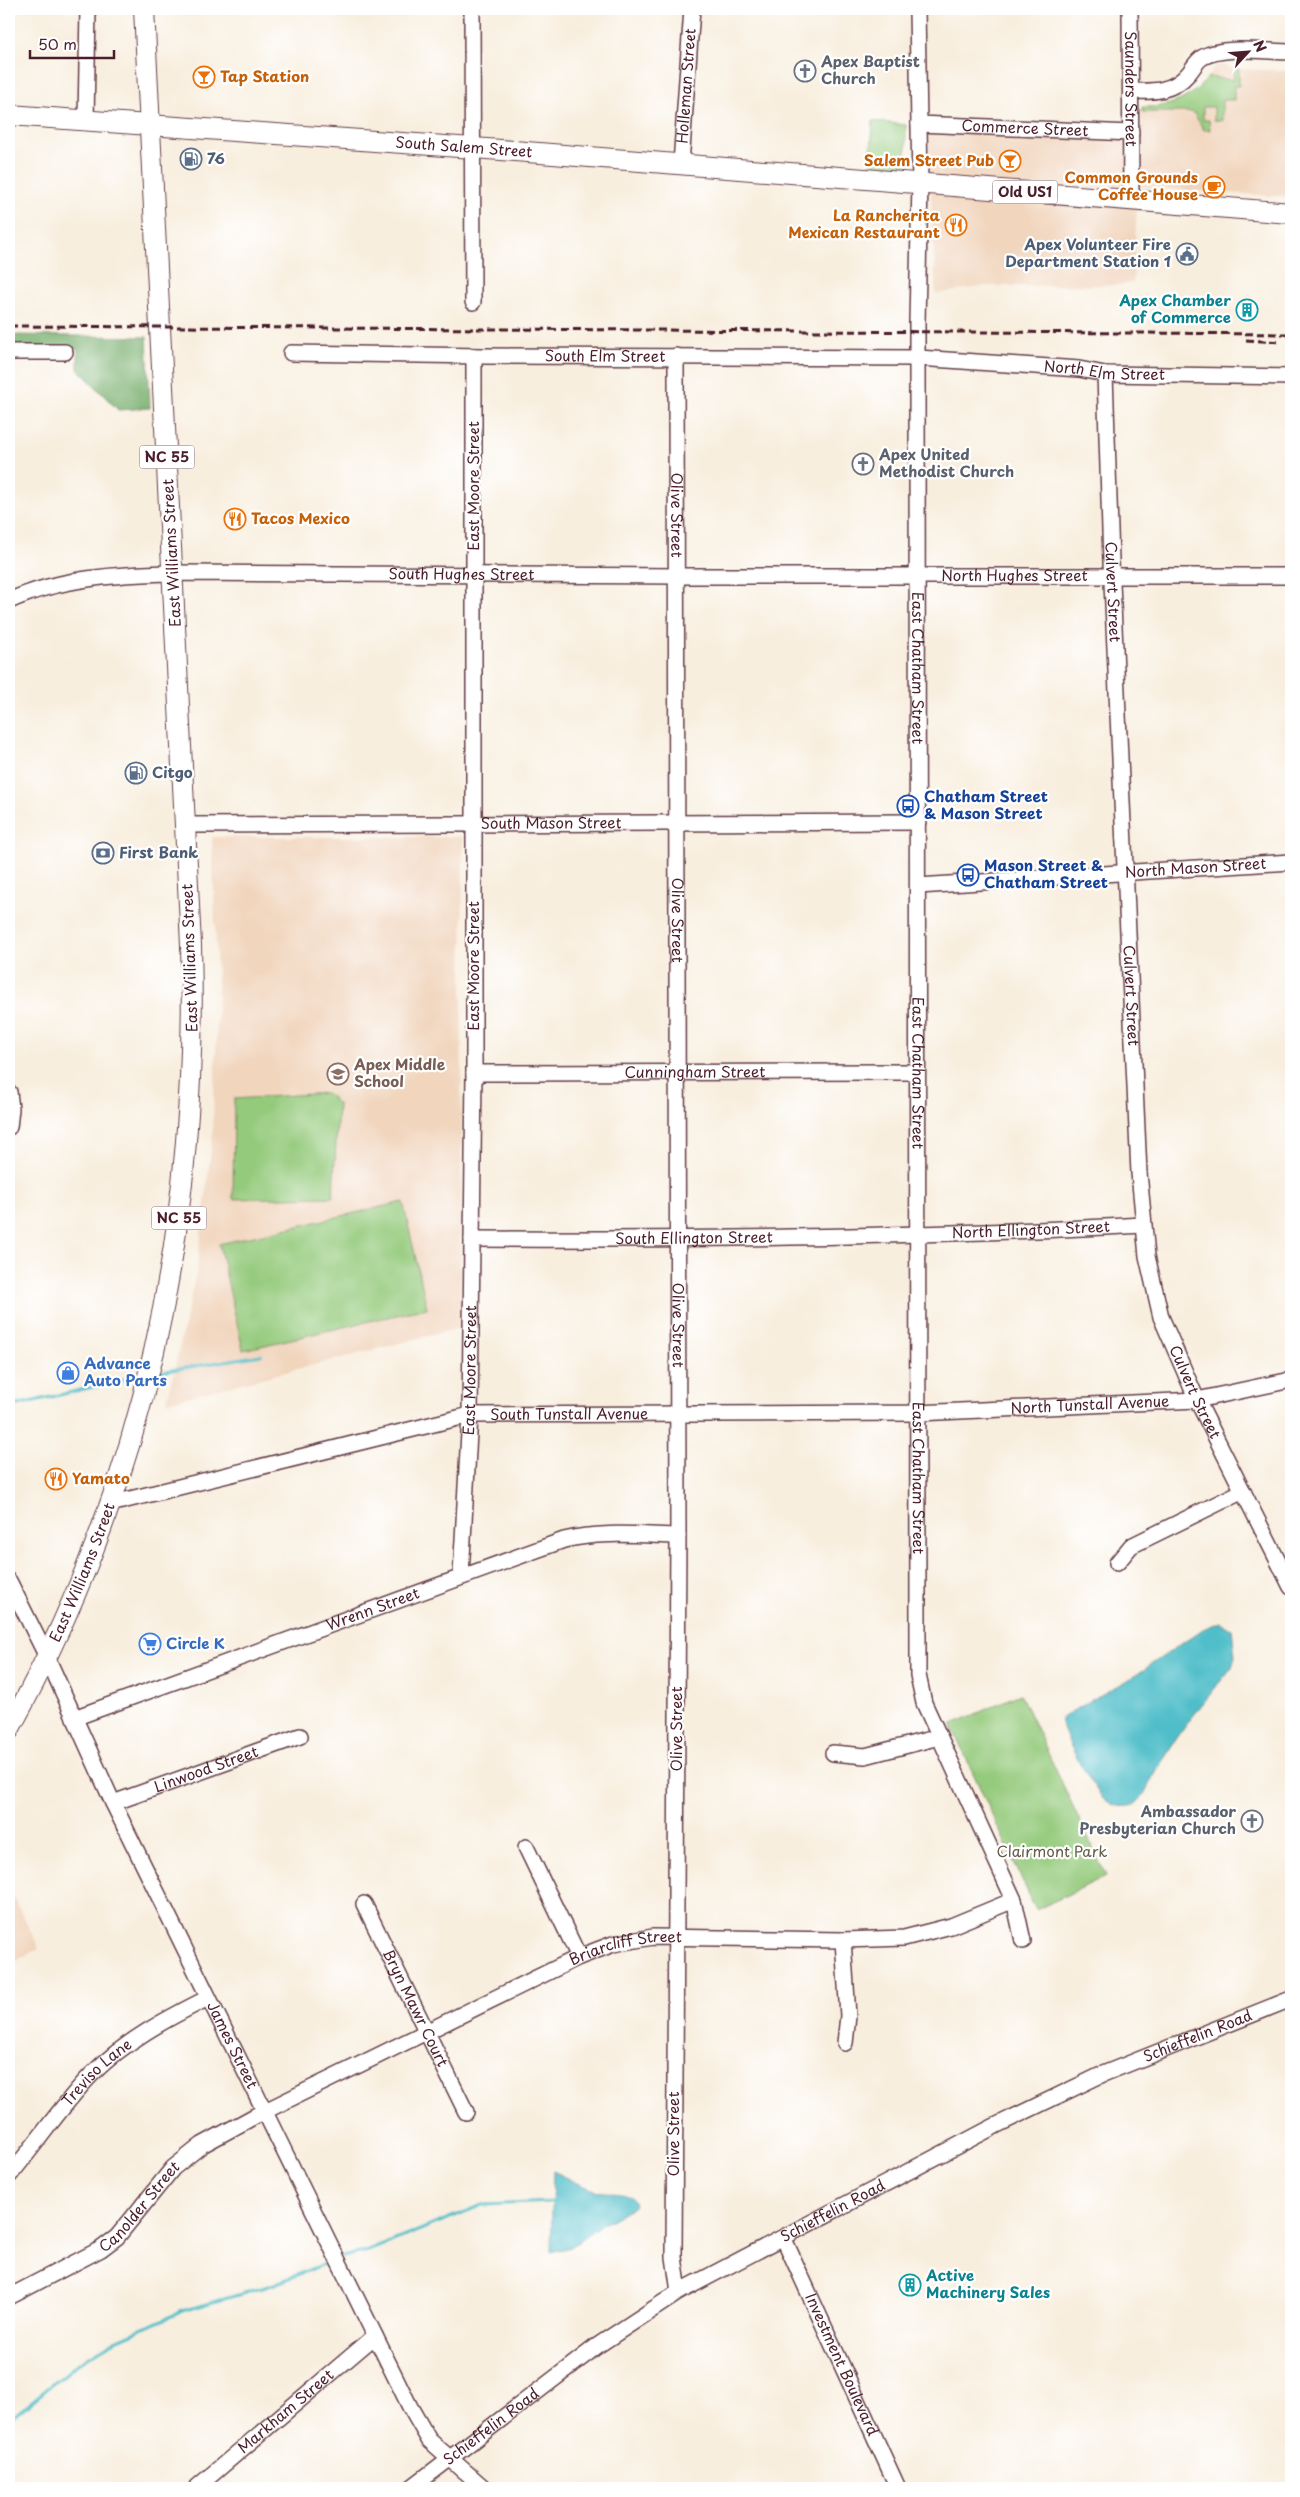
<svg xmlns="http://www.w3.org/2000/svg" width="1300" height="2497" viewBox="0 0 1300 2497" font-family="'Playpen Sans',sans-serif">
<style>
.built{fill:#f1d5bd}
.green{fill:#94ca7c;stroke:#6f7454}
.forest{fill:#77ae6c;stroke:#60664c}
.water{fill:#50bec9;stroke:#4d6e7a}
.lines{fill:none;stroke-linecap:round;stroke-linejoin:round}
.stream{stroke:#50bec9;stroke-width:3}
.minor-casing{stroke:#643e46;stroke-width:18}
.major-casing{stroke:#643e46;stroke-width:22}
.minor{stroke:#fff;stroke-width:15}
.major{stroke:#fff;stroke-width:20}
.rail{stroke:#4a1f2b;stroke-width:3;stroke-dasharray:8 4;stroke-linecap:butt}
.labels{text-anchor:middle;stroke-width:4.5;stroke-linejoin:round;paint-order:stroke}
.shield{fill:#fff;stroke:#80626b;stroke-width:1}
.shield-label{font-size:14px;font-weight:bold;fill:#4a1f2b}
.worship-label{font-size:15px;font-weight:bold;fill:#5b616d;stroke:#fff;text-anchor:start}
.food-label{font-size:15px;font-weight:bold;fill:#c56008;stroke:#fff;text-anchor:start}
.street-label{font-size:15px;fill:#4a1f2b;stroke:#fff}
.service-label{font-size:15px;font-weight:bold;fill:#4e5e75;stroke:#fff;text-anchor:start}
.culture-label{font-size:15px;font-weight:bold;fill:#0d838f;stroke:#fff;text-anchor:end}
.transit-label{font-size:15px;font-weight:bold;fill:#164399;stroke:#fff;text-anchor:start}
.education-label{font-size:15px;font-weight:bold;fill:#785e54;stroke:#fff;text-anchor:start}
.shop-label{font-size:15px;font-weight:bold;fill:#366cbe;stroke:#fff;text-anchor:start}
.park-label{font-size:15px;fill:#645b47;stroke:#fff}
</style>
<rect width="100%" height="100%" fill="#fff"/>
<filter id="ink" filterUnits="userSpaceOnUse"><feTurbulence type="fractalNoise" baseFrequency=".02" numOctaves="2"/><feDisplacementMap in="SourceGraphic" scale="10" xChannelSelector="R" yChannelSelector="G"/><feConvolveMatrix kernelMatrix="1 2 1 2 8 2 1 2 1" color-interpolation-filters="sRGB"/></filter>
<filter id="wash" filterUnits="userSpaceOnUse"><feTurbulence type="fractalNoise" baseFrequency=".0096" numOctaves="4" result="noise"/><feDisplacementMap in="SourceGraphic" scale="20" xChannelSelector="R" yChannelSelector="G"/><feGaussianBlur stdDeviation="1.12" result="paint"/><feColorMatrix in="noise" values="0 0 0 0 0 0 0 0 0 0 0 0 0 0 0 0 0 1.4 0 .05"/><feComposite in="paint" operator="in"/></filter>
<g filter="url(#wash)">
<rect width="100%" height="100%" fill="#f8eede"/>
<g class="built">
<polygon points="1217,63 1234,69 1291,71 1291,197 1138,187 1133,282 1125,285 985,286 936,294 928,131 1142,136 1141,107 1165,106 1192,95 1202,87"/>
<polygon points="212,837 463,837 460,1328 167,1402 197,1269 212,1143 218,1004"/>
<polygon points="9,1888 39,1948 9,1965"/>
</g>
<g class="green">
<path d="M1234,69H1239V86H1234V100H1222V121L1214,120V107H1203V120H1209L1210,130H1204L1193,112H1142V107C1169,108 1192,99 1208,77L1233,80Z"/>
<polygon points="873,121 906,125 906,171 870,167"/>
<polygon points="327,1093 338,1104 333,1197 233,1199 234,1099"/>
<polygon points="403,1202 427,1308 243,1350 219,1244"/>
<polygon points="1020,1694 1106,1876 1036,1910 951,1725"/>
</g>
<polygon class="forest" points="9,335 147,337 150,408 118,410 78,369 78,349 9,347"/>
<g class="water">
<path d="M1220,1622L1232,1629L1235,1657L1232,1667C1205,1701 1175,1736 1154,1775C1147,1786 1143,1804 1129,1806C1107,1810 1097,1791 1087,1775C1080,1763 1059,1729 1062,1717L1136,1675L1203,1629Z"/>
<path d="M553,2171C569,2178 586,2189 604,2192C616,2193 629,2190 635,2203L634,2207L601,2225L571,2247L551,2252Z"/>
</g>
<g class="lines">
<g class="stream">
<polyline points="160,1372 261,1355"/>
<polyline points="9,1407 139,1376"/>
<polyline points="342,2257 368,2251 482,2205 554,2202"/>
<polyline points="9,2420 80,2362 116,2340 183,2311 272,2285 334,2260"/>
</g>
</g>
</g>
<g filter="url(#ink)">
<g class="lines">
<g class="minor-casing">
<g id="minor">
<polyline points="472,9 473,302"/>
<path id="s1" d="M917,9L920,183L917,322L918,1675L924,1703L1014,1900L1023,1941"/>
<path id="s2" d="M1130,9L1131,200"/>
<path d="M1131,91C1152,92 1173,92 1188,74C1192,70 1197,60 1203,57C1224,45 1267,52 1291,52"/>
<polyline points="86,120 88,9"/>
<path id="s3" d="M919,124L1131,133"/>
<path id="s4" d="M681,164L692,9"/>
<polyline points="9,352 65,352"/>
<path id="s5" d="M291,353L483,356L918,358L1079,369L1105,374L1291,377"/>
<path id="s6" d="M676,356L678,1536L674,2257L679,2292"/>
<path id="s7" d="M1105,374L1111,561L1139,1173L1147,1256L1161,1317L1197,1400L1291,1587"/>
<path id="s8" d="M9,601C59,578 118,574 173,573L684,576H1291"/>
<path id="s9" d="M185,825L918,822"/>
<path id="s10" d="M918,886L1291,862"/>
<path id="s11" d="M474,1073L917,1072"/>
<polyline points="9,1092 11,1109 9,1127"/>
<path id="s12" d="M472,1239C696,1240 920,1237 1143,1225"/>
<path id="s13" d="M110,1504L470,1415L918,1413L1197,1400L1291,1380"/>
<polyline points="1117,1563 1131,1546 1243,1491"/>
<path id="s14" d="M461,1575L470,1415L474,1073V356"/>
<path id="s15" d="M9,1581L47,1657L113,1803L410,2407L429,2440L484,2488"/>
<path id="s16" d="M74,1718L564,1540C601,1531 639,1535 678,1536"/>
<polyline points="833,1753 865,1756 939,1737"/>
<path id="s17" d="M113,1803L300,1736"/>
<polyline points="526,1847 579,1957"/>
<path id="s18" d="M364,1904L466,2112"/>
<polyline points="843,1940 848,2016 845,2043"/>
<path id="s19" d="M9,2176C37,2143 61,2106 91,2075C125,2041 166,2019 208,1998"/>
<path id="s20" d="M784,2239L898,2488"/>
<path id="s21" d="M9,2297L101,2249L117,2237L173,2168L202,2145L255,2116L579,1957L613,1944L653,1937L843,1940L904,1938L951,1926L1014,1900"/>
<path id="s22" d="M196,2488L375,2336"/>
<path id="s23" d="M411,2488L597,2346L679,2292L995,2126L1103,2074L1291,1999"/>
</g>
</g>
<g class="major-casing">
<g id="major">
<path id="s24" d="M9,115L501,150L1291,213"/>
<path id="s25" d="M9,1730C146,1481 199,1227 191,945L144,9"/>
</g>
</g>
<use href="#minor" class="minor"/>
<use href="#major" class="major"/>
<g class="rail">
<polyline points="9,326 1291,334"/>
<polyline points="1246,340 1281,342"/>
</g>
</g>
</g>
<defs>
<g id="church-ring" transform="scale(1.125)"><circle r="9.5" fill="#fff" stroke="#6b7280" stroke-width="1.5"/><path d="M-1.2-6h2.4v3.5h3.3v2.4h-3.3V6h-2.4V-.1h-3.3v-2.4h3.3Z" fill="#6b7280"/></g>
<g id="bar-ring" transform="scale(1.125)"><circle r="9.5" fill="#fff" stroke="#e8710a" stroke-width="1.5"/><path d="M-6-5H6L.8 .8V4.5H3.5V6h-7V4.5H-.8V.8Z" fill="#e8710a"/></g>
<g id="fuel-ring" transform="scale(1.125)"><circle r="9.5" fill="#fff" stroke="#5c6f8a" stroke-width="1.5"/><path d="M-5.5-6h7V0h2V4h1.3V-2.5L3-4.5l.8-.8L6-3V5H2.5V1h-1V6h-7ZM-4.2-4.7v3.2H.2V-4.7Z" fill="#5c6f8a"/></g>
<g id="cafe-ring" transform="scale(1.125)"><circle r="9.5" fill="#fff" stroke="#e8710a" stroke-width="1.5"/><path d="M-5.5-4.5H6V0H3Q3 3.5 0 3.5H-2.5Q-5.5 3.5-5.5 0ZM3-3.2v2h1.7v-2ZM-6 4.5H4V6H-6Z" fill="#e8710a"/></g>
<g id="restaurant-ring" transform="scale(1.125)"><circle r="9.5" fill="#fff" stroke="#e8710a" stroke-width="1.5"/><path d="M-5-6h1v4h1v-4h1v4h1v-4h1v5L-1.5 .5V6h-2V.5L-5-1ZM5-6V6H3V1.5H1.5Q1.5-4 5-6Z" fill="#e8710a"/></g>
<g id="civic-ring" transform="scale(1.125)"><circle r="9.5" fill="#fff" stroke="#5c6f8a" stroke-width="1.5"/><path d="M-.6-6.5H3V-4.5H.6V-3L4-1V1h2V6H-6V1h2V-1L-.6-3ZM-1.2 2.5V6h2.4V2.5Z" fill="#5c6f8a"/></g>
<g id="building-ring" transform="scale(1.125)"><circle r="9.5" fill="#fff" stroke="#0f9aa8" stroke-width="1.5"/><path d="M-4-6H4V6H1V3H-1V6H-4ZM-2.5-4.3h1.7v1.8h-1.7ZM.8-4.3h1.7v1.8H.8ZM-2.5-1h1.7V.8h-1.7ZM.8-1h1.7V.8H.8Z" fill="#0f9aa8"/></g>
<g id="bus-ring" transform="scale(1.125)"><circle r="9.5" fill="#fff" stroke="#1a4fb4" stroke-width="1.5"/><path d="M-5-6H5V4H4V6H2V4H-2V6H-4V4H-5ZM-3.5-4V0h7V-4ZM-3.5 1.2v1.5H-2V1.2ZM2 1.2v1.5H3.5V1.2Z" fill="#1a4fb4"/></g>
<g id="bank-ring" transform="scale(1.125)"><circle r="9.5" fill="#fff" stroke="#5c6f8a" stroke-width="1.5"/><path d="M-6-4H6V4H-6ZM0-2.3a2.3 2.3 0 1 0 0 4.6a2.3 2.3 0 1 0 0-4.6Z" fill="#5c6f8a"/></g>
<g id="school-ring" transform="scale(1.125)"><circle r="9.5" fill="#fff" stroke="#8d6e63" stroke-width="1.5"/><path d="M0-5L7-2L0 1L-7-2ZM-4 1L0 2.5L4 1V4Q0 6-4 4Z" fill="#8d6e63"/></g>
<g id="shop-ring" transform="scale(1.125)"><circle r="9.5" fill="#fff" stroke="#3f7fe0" stroke-width="1.5"/><path d="M-5-2.5h2.3a2.7 3.5 0 0 1 5.4 0H5L5.5 6h-11ZM-1.5-2.5h3a1.5 2.3 0 0 0-3 0Z" fill="#3f7fe0"/></g>
<g id="supermarket-ring" transform="scale(1.125)"><circle r="9.5" fill="#fff" stroke="#3f7fe0" stroke-width="1.5"/><path d="M-6-5.5h2.5l.6 2H6L4.5 2H-2.5L-4.4-4H-6ZM-1.5 3.2a1.3 1.3 0 1 0 .1 0ZM3 3.2a1.3 1.3 0 1 0 .1 0Z" fill="#3f7fe0"/></g>
</defs>
<g fill-rule="evenodd">
<use href="#church-ring" x="805" y="71"/>
<use href="#bar-ring" x="204" y="77"/>
<use href="#fuel-ring" x="191" y="159"/>
<use href="#bar-ring" x="1010" y="161"/>
<use href="#cafe-ring" x="1214" y="187"/>
<use href="#restaurant-ring" x="956" y="225"/>
<use href="#civic-ring" x="1187" y="254"/>
<use href="#building-ring" x="1247" y="310"/>
<use href="#church-ring" x="863" y="464"/>
<use href="#restaurant-ring" x="235" y="519"/>
<use href="#fuel-ring" x="136" y="773"/>
<use href="#bus-ring" x="908" y="806"/>
<use href="#bank-ring" x="103" y="853"/>
<use href="#bus-ring" x="968" y="875"/>
<use href="#school-ring" x="338" y="1074"/>
<use href="#shop-ring" x="68" y="1373"/>
<use href="#restaurant-ring" x="56" y="1479"/>
<use href="#supermarket-ring" x="150" y="1644"/>
<use href="#church-ring" x="1252" y="1821"/>
<use href="#building-ring" x="910" y="2285"/>
</g>
<g class="labels">
<g class="shield">
<rect x="992.5" y="180.5" width="65" height="23" rx="4"/>
<rect x="139.5" y="445.5" width="55" height="23" rx="4"/>
<rect x="151.5" y="1206.5" width="55" height="23" rx="4"/>
</g>
<g class="shield-label">
<text x="1025" y="197">Old US1</text>
<text x="167" y="462">NC 55</text>
<text x="179" y="1223">NC 55</text>
</g>
<g class="worship-label">
<text x="821" y="67">Apex Baptist<tspan x="821" dy="17">Church</tspan></text>
<text x="879" y="460">Apex United<tspan x="879" dy="17">Methodist Church</tspan></text>
<text x="1236" y="1817" text-anchor="end">Ambassador<tspan x="1236" dy="17">Presbyterian Church</tspan></text>
</g>
<g class="food-label">
<text x="220" y="82">Tap Station</text>
<text x="994" y="166" text-anchor="end">Salem Street Pub</text>
<text x="1198" y="183" text-anchor="end">Common Grounds<tspan x="1198" dy="17">Coffee House</tspan></text>
<text x="940" y="221" text-anchor="end">La Rancherita<tspan x="940" dy="17">Mexican Restaurant</tspan></text>
<text x="251" y="524">Tacos Mexico</text>
<text x="72" y="1484">Yamato</text>
</g>
<g class="street-label">
<text dy="5" stroke="none"><textPath href="#s4" startOffset="78">Holleman Street</textPath></text>
<text dy="5" stroke="none"><textPath href="#s2" startOffset="80">Saunders Street</textPath></text>
<text dy="5" stroke="none"><textPath href="#s3" startOffset="106">Commerce Street</textPath></text>
<text dy="5" stroke="none"><textPath href="#s24" startOffset="456">South Salem Street</textPath></text>
<text dy="5" stroke="none"><textPath href="#s5" startOffset="314">South Elm Street</textPath></text>
<text dy="5" stroke="none"><textPath href="#s5" startOffset="814">North Elm Street</textPath></text>
<text transform="translate(474 486) rotate(-90)" y="5">East Moore Street</text>
<text dy="5" stroke="none"><textPath href="#s6" startOffset="159">Olive Street</textPath></text>
<text transform="translate(172 553) rotate(-93)" y="5">East Williams Street</text>
<text dy="5" stroke="none"><textPath href="#s8" startOffset="456">South Hughes Street</textPath></text>
<text dy="5" stroke="none"><textPath href="#s8" startOffset="1009">North Hughes Street</textPath></text>
<text dy="5" stroke="none"><textPath href="#s7" startOffset="218">Culvert Street</textPath></text>
<text dy="5" stroke="none"><textPath href="#s1" startOffset="659">East Chatham Street</textPath></text>
<text dy="5" stroke="none"><textPath href="#s9" startOffset="366">South Mason Street</textPath></text>
<text dy="5" stroke="none"><textPath href="#s10" startOffset="278">North Mason Street</textPath></text>
<text dy="5" stroke="none"><textPath href="#s6" startOffset="564">Olive Street</textPath></text>
<text transform="translate(190 958) rotate(-92)" y="5">East Williams Street</text>
<text transform="translate(474 966) rotate(-90)" y="5">East Moore Street</text>
<text dy="5" stroke="none"><textPath href="#s7" startOffset="622">Culvert Street</textPath></text>
<text dy="5" stroke="none"><textPath href="#s11" startOffset="221">Cunningham Street</textPath></text>
<text dy="5" stroke="none"><textPath href="#s1" startOffset="1064">East Chatham Street</textPath></text>
<text dy="5" stroke="none"><textPath href="#s12" startOffset="559">North Ellington Street</textPath></text>
<text dy="5" stroke="none"><textPath href="#s12" startOffset="222">South Ellington Street</textPath></text>
<text dy="5" stroke="none"><textPath href="#s6" startOffset="969">Olive Street</textPath></text>
<text dy="5" stroke="none"><textPath href="#s14" startOffset="205">East Moore Street</textPath></text>
<text dy="5" stroke="none"><textPath href="#s7" startOffset="1028">Culvert Street</textPath></text>
<text dy="5" stroke="none"><textPath href="#s13" startOffset="991">North Tunstall Avenue</textPath></text>
<text dy="5" stroke="none"><textPath href="#s13" startOffset="470">South Tunstall Avenue</textPath></text>
<text dy="5" stroke="none"><textPath href="#s1" startOffset="1469">East Chatham Street</textPath></text>
<text dy="5" stroke="none"><textPath href="#s25" startOffset="174">East Williams Street</textPath></text>
<text dy="5" stroke="none"><textPath href="#s16" startOffset="318">Wrenn Street</textPath></text>
<text transform="translate(677 1729) rotate(-90)" y="5">Olive Street</text>
<text dy="5" stroke="none"><textPath href="#s17" startOffset="99">Linwood Street</textPath></text>
<text dy="5" stroke="none"><textPath href="#s21" startOffset="719">Briarcliff Street</textPath></text>
<text dy="5" stroke="none"><textPath href="#s18" startOffset="116">Bryn Mawr Court</textPath></text>
<text dy="5" stroke="none"><textPath href="#s23" startOffset="911">Schieffelin Road</textPath></text>
<text dy="5" stroke="none"><textPath href="#s15" startOffset="515">James Street</textPath></text>
<text dy="5" stroke="none"><textPath href="#s19" startOffset="136">Treviso Lane</textPath></text>
<text transform="translate(674 2134) rotate(-90)" y="5">Olive Street</text>
<text dy="5" stroke="none"><textPath href="#s21" startOffset="161">Canolder Street</textPath></text>
<text dy="5" stroke="none"><textPath href="#s23" startOffset="506">Schieffelin Road</textPath></text>
<text dy="5" stroke="none"><textPath href="#s20" startOffset="138">Investment Boulevard</textPath></text>
<text dy="5" stroke="none"><textPath href="#s22" startOffset="118">Markham Street</textPath></text>
<text dy="5" stroke="none"><textPath href="#s23" startOffset="101">Schieffelin Road</textPath></text>
</g>
<g class="service-label">
<text x="207" y="164">76</text>
<text x="1171" y="250" text-anchor="end">Apex Volunteer Fire<tspan x="1171" dy="17">Department Station 1</tspan></text>
<text x="152" y="778">Citgo</text>
<text x="119" y="858">First Bank</text>
</g>
<g class="culture-label">
<text x="1231" y="306">Apex Chamber<tspan x="1231" dy="17">of Commerce</tspan></text>
<text x="926" y="2281" text-anchor="start">Active<tspan x="926" dy="17">Machinery Sales</tspan></text>
</g>
<g class="transit-label">
<text x="924" y="802">Chatham Street<tspan x="924" dy="17">&amp; Mason Street</tspan></text>
<text x="984" y="871">Mason Street &amp;<tspan x="984" dy="17">Chatham Street</tspan></text>
</g>
<g class="education-label">
<text x="354" y="1070">Apex Middle<tspan x="354" dy="17">School</tspan></text>
</g>
<g class="shop-label">
<text x="84" y="1369">Advance<tspan x="84" dy="17">Auto Parts</tspan></text>
<text x="166" y="1649">Circle K</text>
</g>
<g class="park-label">
<text x="1052" y="1857">Clairmont Park</text>
</g>
</g>
<rect width="1300" height="2497" fill="none" stroke="#fff" stroke-width="30"/>
<g transform="translate(1248 52) rotate(64)" stroke="#ffffff" stroke-width="4" paint-order="stroke">
<path d="M0-4L9 19L0 12L-9 19Z" fill="#4a1f2b"/>
<text y="-8" font-size="14" font-weight="bold" text-anchor="middle" fill="#4a1f2b">N</text>
</g>
<path d="M30 50v8h84v-8" fill="none" stroke="#4a1f2b" stroke-width="2.5"/>
<text x="38" y="50" font-size="15" fill="#4a1f2b" stroke="#ffffff" stroke-width="4" paint-order="stroke">50 m</text>
</svg>
